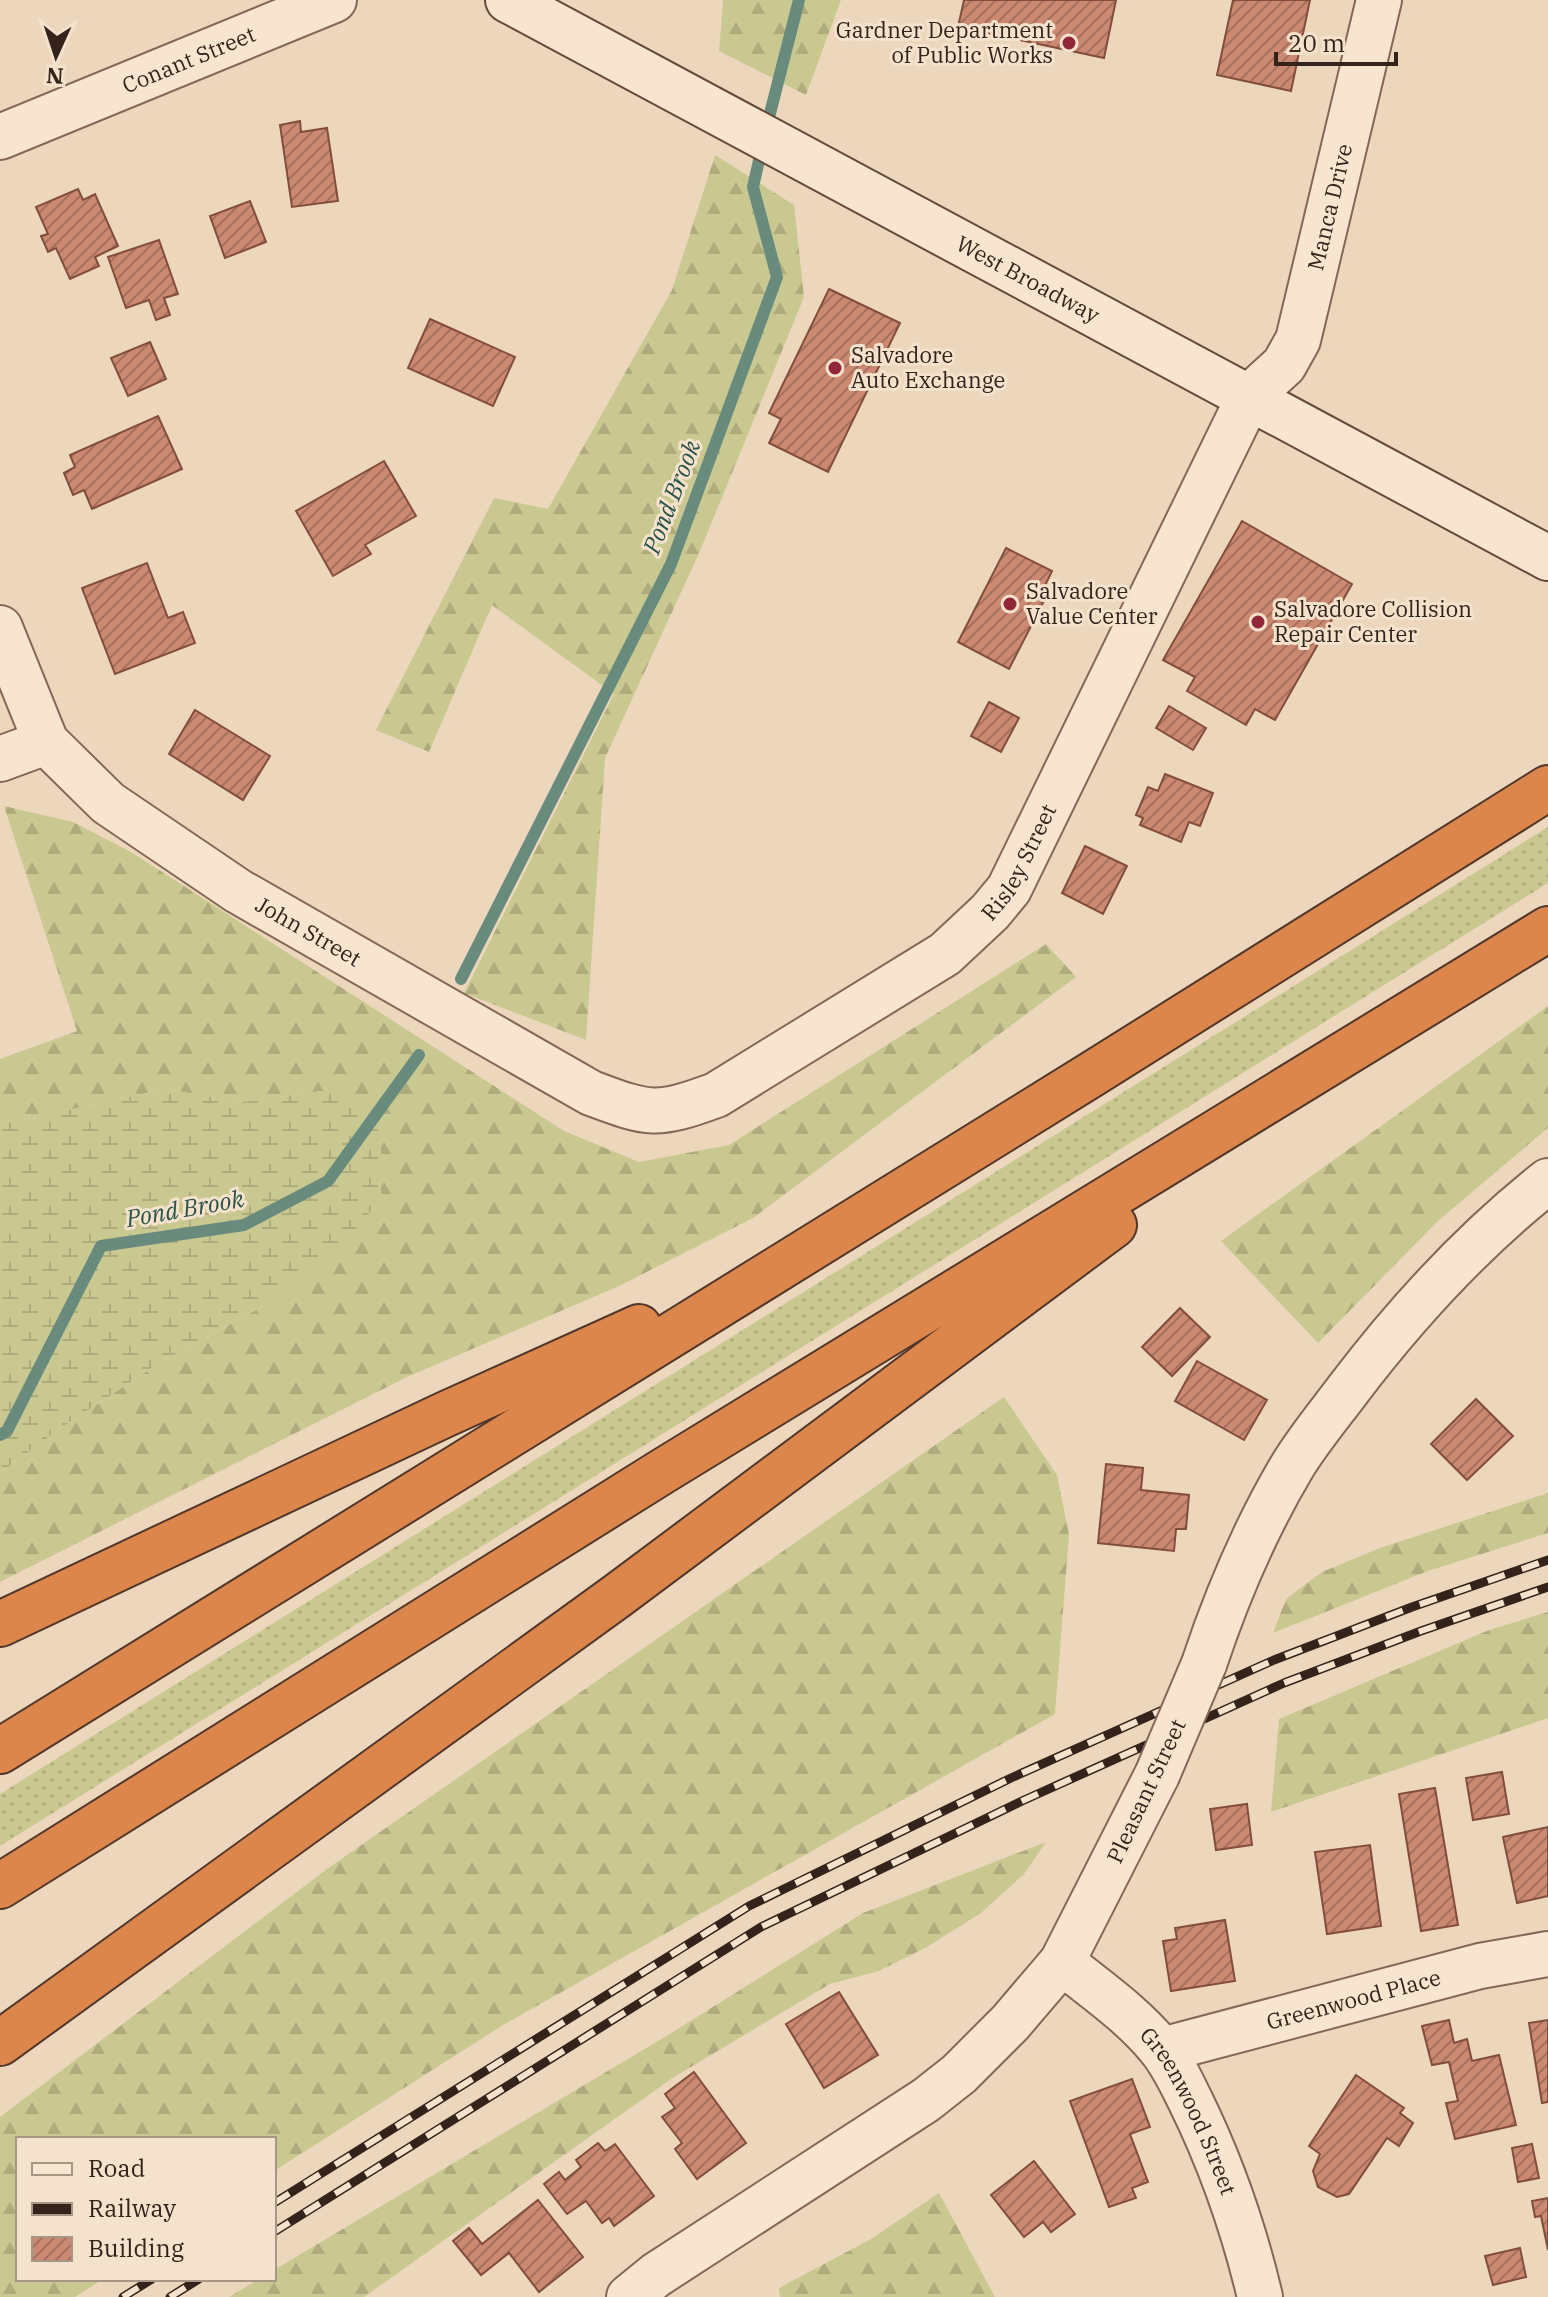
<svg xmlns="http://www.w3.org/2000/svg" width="1548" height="2297" viewBox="0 0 1548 2297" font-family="'IBM Plex Serif',serif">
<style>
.grass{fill:url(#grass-dots)}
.forest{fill:url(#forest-firs)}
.wetland{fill:url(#wetland-marsh)}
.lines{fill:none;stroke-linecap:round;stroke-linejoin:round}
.stream{stroke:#688b7d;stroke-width:12}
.building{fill:url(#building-hatch);stroke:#834d3c;stroke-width:2}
.minor-casing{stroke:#846756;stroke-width:48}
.tertiary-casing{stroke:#846756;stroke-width:48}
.secondary-casing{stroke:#65493a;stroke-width:48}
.motorway-casing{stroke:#51372b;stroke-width:48}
.minor{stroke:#f8e5cf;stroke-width:44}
.tertiary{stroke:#f8e5cf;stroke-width:44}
.secondary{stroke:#f8e5cf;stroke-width:44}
.motorway{stroke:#dd864c;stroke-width:44}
.rail-casing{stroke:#33231b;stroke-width:9}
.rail{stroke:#f4e2cc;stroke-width:6;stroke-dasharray:18;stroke-linecap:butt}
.tertiary-bridge-casing{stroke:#846756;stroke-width:48;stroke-linecap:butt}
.tertiary-bridge{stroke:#f8e5cf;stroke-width:44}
.poi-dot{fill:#922739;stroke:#f4e2cc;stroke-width:3}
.labels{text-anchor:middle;stroke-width:6;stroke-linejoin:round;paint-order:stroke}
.poi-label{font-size:22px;fill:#33231b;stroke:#f4e2cc;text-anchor:start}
.street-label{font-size:22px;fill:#33231b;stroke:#f4e2cc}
.water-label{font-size:24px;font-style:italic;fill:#2a534a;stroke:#f4e2cc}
</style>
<defs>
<pattern id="grass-dots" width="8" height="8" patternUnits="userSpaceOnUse" patternTransform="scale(2)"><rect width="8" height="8" fill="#cac891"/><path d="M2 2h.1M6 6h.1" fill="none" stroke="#aeac7c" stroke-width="1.8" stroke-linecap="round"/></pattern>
<pattern id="forest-firs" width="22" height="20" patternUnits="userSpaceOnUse" patternTransform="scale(2)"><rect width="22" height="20" fill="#cac891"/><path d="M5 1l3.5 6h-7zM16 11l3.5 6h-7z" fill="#aeac7c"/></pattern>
<pattern id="wetland-marsh" width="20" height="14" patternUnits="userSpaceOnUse" patternTransform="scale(2)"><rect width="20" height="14" fill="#cac891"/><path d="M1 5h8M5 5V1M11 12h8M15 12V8" fill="none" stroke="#aeac7c"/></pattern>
<pattern id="building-hatch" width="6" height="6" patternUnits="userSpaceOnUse" patternTransform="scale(2)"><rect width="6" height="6" fill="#cb8972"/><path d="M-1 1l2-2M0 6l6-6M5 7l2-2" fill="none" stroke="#a5705d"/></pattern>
</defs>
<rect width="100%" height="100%" fill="#edd7bc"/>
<polygon class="grass" points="1548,827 1548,883 0,1846 0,1794"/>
<g class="forest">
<polygon points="723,0 841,0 806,95 719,51"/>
<polygon points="715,155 794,205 804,297 700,551 605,758 586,1040 464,993 614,694 492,605 429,752 376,730 494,498 548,509 672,290"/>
<polygon points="4,806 73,822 131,852 564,1131 639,1162 729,1145 1046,944 1076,977 753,1218 619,1286 405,1378 0,1582 0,1473 58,1430 159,1363 256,1310 319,1270 381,1200 321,1091 242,1102 165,1089 0,1125 0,1059 77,1031"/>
<polygon points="1548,1006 1548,1128 1438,1221 1318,1343 1221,1241"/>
<polygon points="1004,1397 1057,1475 1069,1535 1055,1714 503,2025 274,2171 274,2139 18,2139 18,2279 103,2279 75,2297 0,2297 0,2117 327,1869"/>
<polygon points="1548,1493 1548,1533 1428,1571 1273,1633 1286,1599 1322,1572 1380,1548"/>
<polygon points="1548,1612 1548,1718 1271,1812 1279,1719 1489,1630"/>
<polygon points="1046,1842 1024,1874 981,1913 927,1947 879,1971 830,1984 674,2077 364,2297 229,2297 259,2279 274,2279 274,2270 668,2035 863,1913"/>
<polygon points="939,2193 995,2297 780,2297 779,2288 871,2239"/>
</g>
<polygon class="wetland" points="165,1089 242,1102 321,1091 351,1094 381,1133 381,1200 320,1270 256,1310 159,1363 58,1430 0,1473 0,1125"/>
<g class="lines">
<g class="stream">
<polyline points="766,129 799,0"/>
<polyline points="461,979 671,564 777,277 753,187 762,147"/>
<polyline points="0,1435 7,1431 101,1246 244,1225 328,1181 419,1055"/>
</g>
</g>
<g class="building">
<polygon points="964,0 1116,0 1104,58 958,27"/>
<polygon points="1233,0 1310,0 1291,91 1217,75"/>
<polygon points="300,121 301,132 327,128 338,201 292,207 280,125"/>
<polygon points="78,189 83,200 95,194 118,246 95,257 99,266 70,279 56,248 48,252 41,236 48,234 36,207"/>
<polygon points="250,201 266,242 225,258 210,216"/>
<polygon points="159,240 178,294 164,298 170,315 156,320 149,300 126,308 108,257"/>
<polygon points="829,289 900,323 828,472 769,443 781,419 769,413"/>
<polygon points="430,319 515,357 493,406 408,368"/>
<polygon points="150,342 166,379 128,396 111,358"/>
<polygon points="158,416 182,469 92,509 84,490 73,495 64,473 75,467 70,455"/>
<polygon points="384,461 416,516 365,545 371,554 333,576 296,511"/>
<polygon points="1242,521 1352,584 1275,720 1255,709 1246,725 1187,691 1195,677 1163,660"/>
<polygon points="1006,548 1052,571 1041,594 1046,597 1009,669 958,642"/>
<polygon points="147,563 168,618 183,612 195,643 115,674 82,588"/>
<polygon points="989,702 1019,718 1001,752 971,736"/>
<polygon points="1169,706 1206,728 1193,750 1156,728"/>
<polygon points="195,710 270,756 243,800 169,754"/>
<polygon points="1165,774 1213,793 1200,826 1189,822 1181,842 1140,825 1143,818 1136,815 1148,787 1158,791"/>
<polygon points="1085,846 1127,866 1103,914 1062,893"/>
<polygon points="1180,1308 1210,1337 1172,1376 1142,1347"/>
<polygon points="1197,1361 1267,1400 1244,1440 1175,1401"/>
<polygon points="1476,1399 1513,1436 1467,1480 1431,1444"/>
<polygon points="1106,1464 1143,1468 1141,1490 1189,1495 1186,1529 1176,1529 1174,1551 1098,1543"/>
<polygon points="1502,1772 1509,1814 1473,1820 1466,1778"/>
<polygon points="1435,1788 1458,1925 1421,1931 1399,1794"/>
<polygon points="1247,1804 1252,1845 1216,1850 1210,1809"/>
<polygon points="1548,1827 1548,1896 1517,1903 1503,1837"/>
<polygon points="1370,1845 1381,1926 1327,1934 1315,1852"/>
<polygon points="1225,1920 1235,1981 1171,1991 1163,1941 1177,1939 1175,1928"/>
<polygon points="839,1992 878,2055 824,2088 786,2024"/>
<polygon points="1449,2020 1454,2043 1467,2039 1472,2061 1499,2055 1516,2125 1455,2139 1446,2103 1458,2101 1449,2062 1432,2065 1422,2026"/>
<polygon points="1548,2020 1548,2102 1542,2103 1529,2023"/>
<polygon points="694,2072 746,2143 697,2179 675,2149 682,2143 662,2117 675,2108 665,2094"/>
<polygon points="1356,2075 1404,2108 1400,2113 1413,2123 1399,2146 1387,2138 1349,2194 1337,2197 1318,2187 1313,2171 1320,2154 1309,2146"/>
<polygon points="1132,2079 1150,2127 1130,2134 1148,2182 1132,2188 1136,2198 1109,2207 1070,2101"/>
<polygon points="598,2143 605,2151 615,2144 654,2196 614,2226 609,2218 602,2223 586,2201 567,2214 544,2184 559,2172 565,2180 581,2167 576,2160"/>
<polygon points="1532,2144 1539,2178 1518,2182 1512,2148"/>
<polygon points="1034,2161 1075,2214 1051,2232 1043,2222 1024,2237 991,2195"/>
<polygon points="1548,2198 1548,2250 1541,2216 1535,2217 1532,2201"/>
<polygon points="538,2200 583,2257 539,2292 509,2253 481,2275 453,2241 469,2228 482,2244"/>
<polygon points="1520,2248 1526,2277 1493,2285 1485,2256"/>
</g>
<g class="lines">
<g class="minor-casing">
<g id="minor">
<path id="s1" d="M0,137L334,0"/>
<path id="s2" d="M0,628L46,742L108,803L238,891L591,1093C650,1115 656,1117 716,1095L945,954L990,912L1009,889L1249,397L1284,365L1298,340L1379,0"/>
<polyline points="0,759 46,742"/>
<path id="s3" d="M1162,2050L1480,1966L1548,1954"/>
</g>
</g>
<g class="tertiary-casing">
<g id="tertiary">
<path d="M1204,1664C1227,1595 1256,1527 1293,1465C1309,1439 1329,1415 1347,1391C1406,1313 1471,1242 1548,1181"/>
<path id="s4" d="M1062,1962C1095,1989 1132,2014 1159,2047C1172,2062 1181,2082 1190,2100C1221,2163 1244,2229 1260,2297"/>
<polyline points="629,2297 656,2275 926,2100 959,2074 1010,2023 1062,1962 1157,1775"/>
</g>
</g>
<g class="secondary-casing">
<g id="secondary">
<path id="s5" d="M508,0L1548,558"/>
</g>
</g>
<g class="motorway-casing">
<g id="motorway">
<polyline points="0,1624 446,1414 639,1327"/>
<polyline points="0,1751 1089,1076 1548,788"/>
<polyline points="0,1886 663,1471 1548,929"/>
<polyline points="0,2043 617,1596 1114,1225"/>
</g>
</g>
<use href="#minor" class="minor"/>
<use href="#tertiary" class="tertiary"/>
<use href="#secondary" class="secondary"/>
<use href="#motorway" class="motorway"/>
<g class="rail-casing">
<g id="rail">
<polyline points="274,2203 749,1906 1011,1778 1274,1660 1412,1607 1548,1560"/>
<polyline points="274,2232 761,1927 1022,1801 1284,1683 1421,1631 1548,1587"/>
<polyline points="123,2297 152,2279"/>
<polyline points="170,2297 199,2279"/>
</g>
</g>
<use href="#rail" class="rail"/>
<g class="tertiary-bridge-casing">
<polyline id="tertiary-bridge" points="1157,1775 1204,1664"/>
</g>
<use href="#tertiary-bridge" class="tertiary-bridge"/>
</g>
<g class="poi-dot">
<circle cx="1069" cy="43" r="8"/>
<circle cx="835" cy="368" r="8"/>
<circle cx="1010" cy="604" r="8"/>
<circle cx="1258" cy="622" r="8"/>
</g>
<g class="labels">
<g class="poi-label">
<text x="1053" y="38" text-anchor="end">Gardner Department<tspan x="1053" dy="25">of Public Works</tspan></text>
<text x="851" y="363">Salvadore<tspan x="851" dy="25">Auto Exchange</tspan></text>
<text x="1026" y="599">Salvadore<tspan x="1026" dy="25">Value Center</tspan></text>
<text x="1274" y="617">Salvadore Collision<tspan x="1274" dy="25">Repair Center</tspan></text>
</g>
<g class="street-label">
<text dy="8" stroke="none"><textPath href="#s1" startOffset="204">Conant Street</textPath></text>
<text dy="8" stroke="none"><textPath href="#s2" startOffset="2024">Manca Drive</textPath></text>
<text dy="8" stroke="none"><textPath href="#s5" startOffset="590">West Broadway</textPath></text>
<text dy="8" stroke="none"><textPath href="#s2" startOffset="1292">Risley Street</textPath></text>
<text dy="8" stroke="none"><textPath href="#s2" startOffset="448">John Street</textPath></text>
<text transform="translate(1146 1791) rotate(-65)" y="8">Pleasant Street</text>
<text dy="8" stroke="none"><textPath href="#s3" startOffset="198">Greenwood Place</textPath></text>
<text dy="8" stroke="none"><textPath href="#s4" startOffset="200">Greenwood Street</textPath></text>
</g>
<g class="water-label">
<text transform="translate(672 497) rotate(-69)" y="8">Pond Brook</text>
<text transform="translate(185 1209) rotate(-10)" y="8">Pond Brook</text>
</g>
</g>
<rect x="16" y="2137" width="260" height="144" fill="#f4e2cc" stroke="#a79685" stroke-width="2"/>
<rect x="32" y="2163" width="40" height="12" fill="#f8e5cf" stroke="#a79685" stroke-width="2"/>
<text x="88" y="2177" font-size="24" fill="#33231b">Road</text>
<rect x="32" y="2203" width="40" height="12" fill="#33231b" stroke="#a79685" stroke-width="2"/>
<text x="88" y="2217" font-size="24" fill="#33231b">Railway</text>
<rect x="32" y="2237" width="40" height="24" fill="url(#building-hatch)" stroke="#a79685" stroke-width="2"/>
<text x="88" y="2257" font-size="24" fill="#33231b">Building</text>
<g transform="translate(56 56) rotate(183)" stroke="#f4e2cc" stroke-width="6" paint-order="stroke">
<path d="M0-6L14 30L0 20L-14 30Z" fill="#33231b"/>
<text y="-12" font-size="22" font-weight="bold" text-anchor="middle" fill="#33231b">N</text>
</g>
<path d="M1276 52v12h120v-12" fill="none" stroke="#33231b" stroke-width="4"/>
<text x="1288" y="52" font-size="24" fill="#33231b" stroke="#f4e2cc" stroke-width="6" paint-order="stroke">20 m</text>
</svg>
